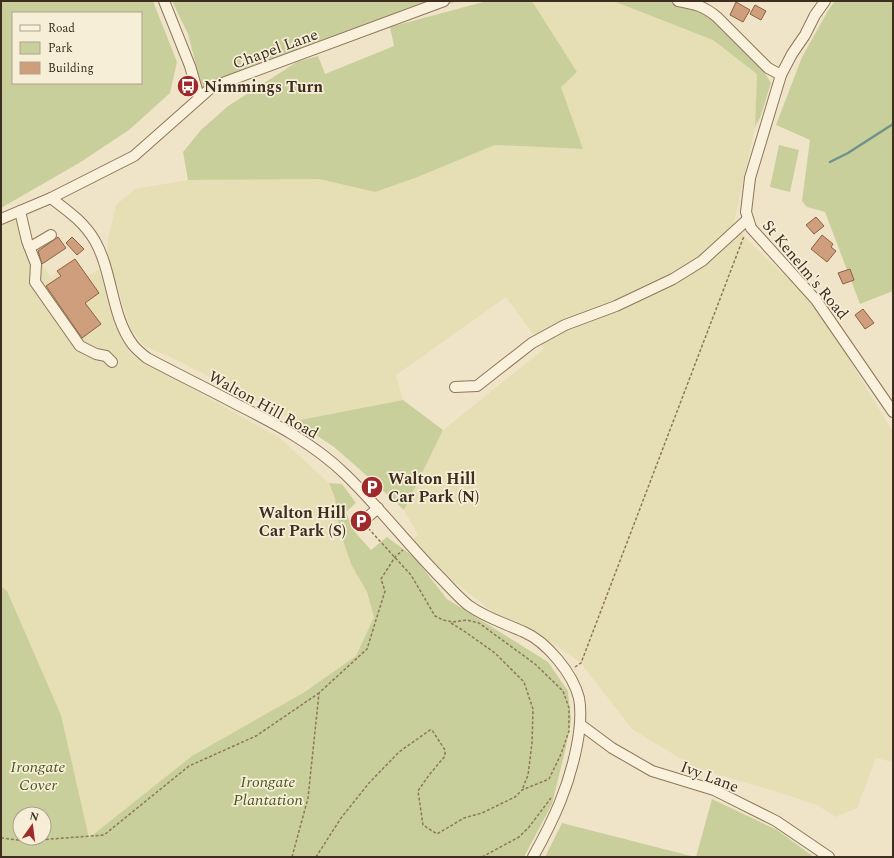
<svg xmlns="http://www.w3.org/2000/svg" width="894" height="858" viewBox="0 0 894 858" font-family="Spectral,serif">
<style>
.farmland{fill:#e6deb5}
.green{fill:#c9cf9b;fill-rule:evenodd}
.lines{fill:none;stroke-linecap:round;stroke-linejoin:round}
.stream{stroke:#6f938a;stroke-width:2.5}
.building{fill:#cf9f7d;stroke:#8d5f41}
.minor-casing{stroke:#8d765c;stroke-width:12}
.path{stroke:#8d765c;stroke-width:1.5;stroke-dasharray:3 2;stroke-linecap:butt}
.minor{stroke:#faf1dc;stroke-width:10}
.labels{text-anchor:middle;stroke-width:3.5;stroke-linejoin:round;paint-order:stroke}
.street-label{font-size:16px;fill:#3d2e20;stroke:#f7eed8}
.poi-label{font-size:16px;font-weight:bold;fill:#3d2e20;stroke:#f7eed8;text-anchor:start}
.park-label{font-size:16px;font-style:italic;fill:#4d5a26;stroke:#f7eed8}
</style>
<rect width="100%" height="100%" fill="#f0e4c8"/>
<g class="farmland">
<polygon points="532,1 613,1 713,40 757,74 755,127 734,222 748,241 803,292 824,318 893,432 893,762 876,758 857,808 836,817 817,805 784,794 696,768 632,729 580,662 531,629 493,612 453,581 412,540 418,535 404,510 443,430 544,349 506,297 396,375 403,400 295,421 246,395 170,357 144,346 130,328 120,295 107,260 108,239 116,205 135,189 188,180 319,179 375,192 415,178 495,145 583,149 561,87 577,72"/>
<polygon points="19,218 31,248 51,277 75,259 88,276 99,269 112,312 130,354 280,438 329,483 335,498 339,529 351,564 367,592 374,617 356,656 89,839 61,715 7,591 1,586 1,226"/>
</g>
<g class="green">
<path d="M1,1H153L177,62L170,93L129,130L79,163L1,208ZM13,13H141V83H13Z"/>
<polygon points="172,1 458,1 202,88 188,34"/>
<polygon points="487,1 532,1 577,72 561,87 583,149 495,145 415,178 375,192 319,179 188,180 183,152 201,130 228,106 297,62 318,56 325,74 394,46 390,27"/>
<polygon points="613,1 669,1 703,12 716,19 763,70 771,83 760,118 755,127 757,74 713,40"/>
<polygon points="835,1 893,1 893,291 860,304 825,212 807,207 802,201 810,140 776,125 802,57 829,9"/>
<polygon points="779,145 799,150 790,192 770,187"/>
<polygon points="403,400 443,430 404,510 357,467 334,447 295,421"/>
<path d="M329,483L342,484L356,503L346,512L354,531L371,550L387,537L414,557L447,599L548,662L568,691L571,719L566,747L552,804L524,857H1V586L7,591L61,715L89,838L192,756L303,693L356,656L374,617L367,592L351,564L339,529L335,498ZM20,814H44V838H20Z"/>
<polygon points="712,799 777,830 814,857 696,857"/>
<polygon points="562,823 695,857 545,857"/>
</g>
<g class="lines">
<polyline class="stream" points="830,162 848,153 893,124"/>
</g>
<g class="building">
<polygon points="736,2 750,10 743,22 730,15"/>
<polygon points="755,5 766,11 761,20 750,14"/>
<polygon points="816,217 824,226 814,234 806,225"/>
<polygon points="822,235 833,244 831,247 836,251 827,262 811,249"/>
<polygon points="58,237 66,248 42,264 38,251"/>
<polygon points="72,237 84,249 77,255 66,243"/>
<polygon points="75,259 99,293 85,303 101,324 82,338 46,286 61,276 57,271"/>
<polygon points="850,269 854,280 843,284 838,273"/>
<polygon points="863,309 874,323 865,329 855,315"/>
</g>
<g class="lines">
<g class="minor-casing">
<g id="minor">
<polyline points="164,1 190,66 199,97"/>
<path d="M678,1C695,4 704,6 717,17L768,68L781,75L750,178L746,212L751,228L816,300L893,412"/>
<polyline points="781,75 792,54 805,35 815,15 825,1"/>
<path d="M51,198C68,211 84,222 95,241C113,273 111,316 133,345C137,350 142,354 147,358C177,374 208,389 238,405C276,424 314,444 345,474C378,506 406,542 437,574C447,584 457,596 468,605C486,618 504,623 524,632C547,642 573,674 579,698C582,714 580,729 577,745C569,787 554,819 533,857"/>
<polyline points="20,211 27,241 36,264 35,282 80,346 96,354 106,356 112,362"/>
<polyline points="1,219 51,198 134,156 212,87 444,1"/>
<polyline points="29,246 34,245 51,235"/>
<polyline points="455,387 477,386 532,343 565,325 616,306 673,279 702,261 748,219"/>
<polyline points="362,522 378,508"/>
<polyline points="581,725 612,748 652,771 714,790 776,821 829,857"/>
</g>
</g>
<g class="path">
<polyline points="451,623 464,631 495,653 524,682 533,709 532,743 528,775 522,790"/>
<polyline points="575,667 581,663 744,236"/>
<polyline points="1,838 26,841 104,835 189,766 256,736 319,693"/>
<polyline points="292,857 308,798 319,693 367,649 385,591 381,579 395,557 403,550"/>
<polyline points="316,857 341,818 369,783 399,752 430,730 432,730 445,750 445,756 429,775 418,791 423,825 437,834 464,818 482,813 515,797 522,790 549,779 561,754 569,731 569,708 563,691 535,664 479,623 467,620 453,622 443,620 435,616 411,575 368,528"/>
<polyline points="482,857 519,837 529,827 551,798"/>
</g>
<use href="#minor" class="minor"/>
</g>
<defs>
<g id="bus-disc" transform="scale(1.15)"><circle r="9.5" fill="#9e2a2b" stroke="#f7eed8"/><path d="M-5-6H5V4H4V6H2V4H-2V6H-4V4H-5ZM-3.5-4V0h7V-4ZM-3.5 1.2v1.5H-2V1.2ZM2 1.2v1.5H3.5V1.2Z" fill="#fff"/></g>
<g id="parking-disc" transform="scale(1.15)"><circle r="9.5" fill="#9e2a2b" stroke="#f7eed8"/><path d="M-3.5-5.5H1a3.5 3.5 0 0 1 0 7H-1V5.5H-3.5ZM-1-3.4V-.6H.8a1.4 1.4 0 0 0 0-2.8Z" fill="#fff"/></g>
</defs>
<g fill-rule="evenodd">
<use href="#bus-disc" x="188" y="86"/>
<use href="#parking-disc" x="372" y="487"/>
<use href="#parking-disc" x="361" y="521"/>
</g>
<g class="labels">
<g class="street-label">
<text transform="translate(275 48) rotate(-20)" y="6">Chapel Lane</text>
<text transform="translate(806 269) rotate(50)" y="6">St Kenelm's Road</text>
<text transform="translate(264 404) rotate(29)" y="6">Walton Hill Road</text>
<text transform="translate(710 776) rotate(21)" y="6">Ivy Lane</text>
</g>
<g class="poi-label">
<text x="204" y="92">Nimmings Turn</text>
<text x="388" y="484">Walton Hill<tspan x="388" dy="18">Car Park (N)</tspan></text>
<text x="346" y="518" text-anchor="end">Walton Hill<tspan x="346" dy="18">Car Park (S)</tspan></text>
</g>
<g class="park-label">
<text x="38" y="772">Irongate<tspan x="38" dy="18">Cover</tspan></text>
<text x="268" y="787">Irongate<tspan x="268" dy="18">Plantation</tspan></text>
</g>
</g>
<rect width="894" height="858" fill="none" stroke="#3d2e20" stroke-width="4"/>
<rect x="12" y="12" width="130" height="72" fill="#f7eed8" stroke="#ada18e"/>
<rect x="20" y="25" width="20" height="6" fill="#faf1dc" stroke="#ada18e"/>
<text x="48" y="32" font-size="12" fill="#3d2e20">Road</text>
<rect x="20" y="42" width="20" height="12" fill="#c9cf9b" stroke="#ada18e"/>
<text x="48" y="52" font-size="12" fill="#3d2e20">Park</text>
<rect x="20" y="62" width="20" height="12" fill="#cf9f7d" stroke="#ada18e"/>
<text x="48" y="72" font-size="12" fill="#3d2e20">Building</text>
<g transform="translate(32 826) rotate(14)"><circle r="19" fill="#f7eed8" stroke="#ada18e"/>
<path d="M0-3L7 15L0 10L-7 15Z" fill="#9e2a2b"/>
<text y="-6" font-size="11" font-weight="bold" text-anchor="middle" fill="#3d2e20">N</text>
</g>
</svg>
